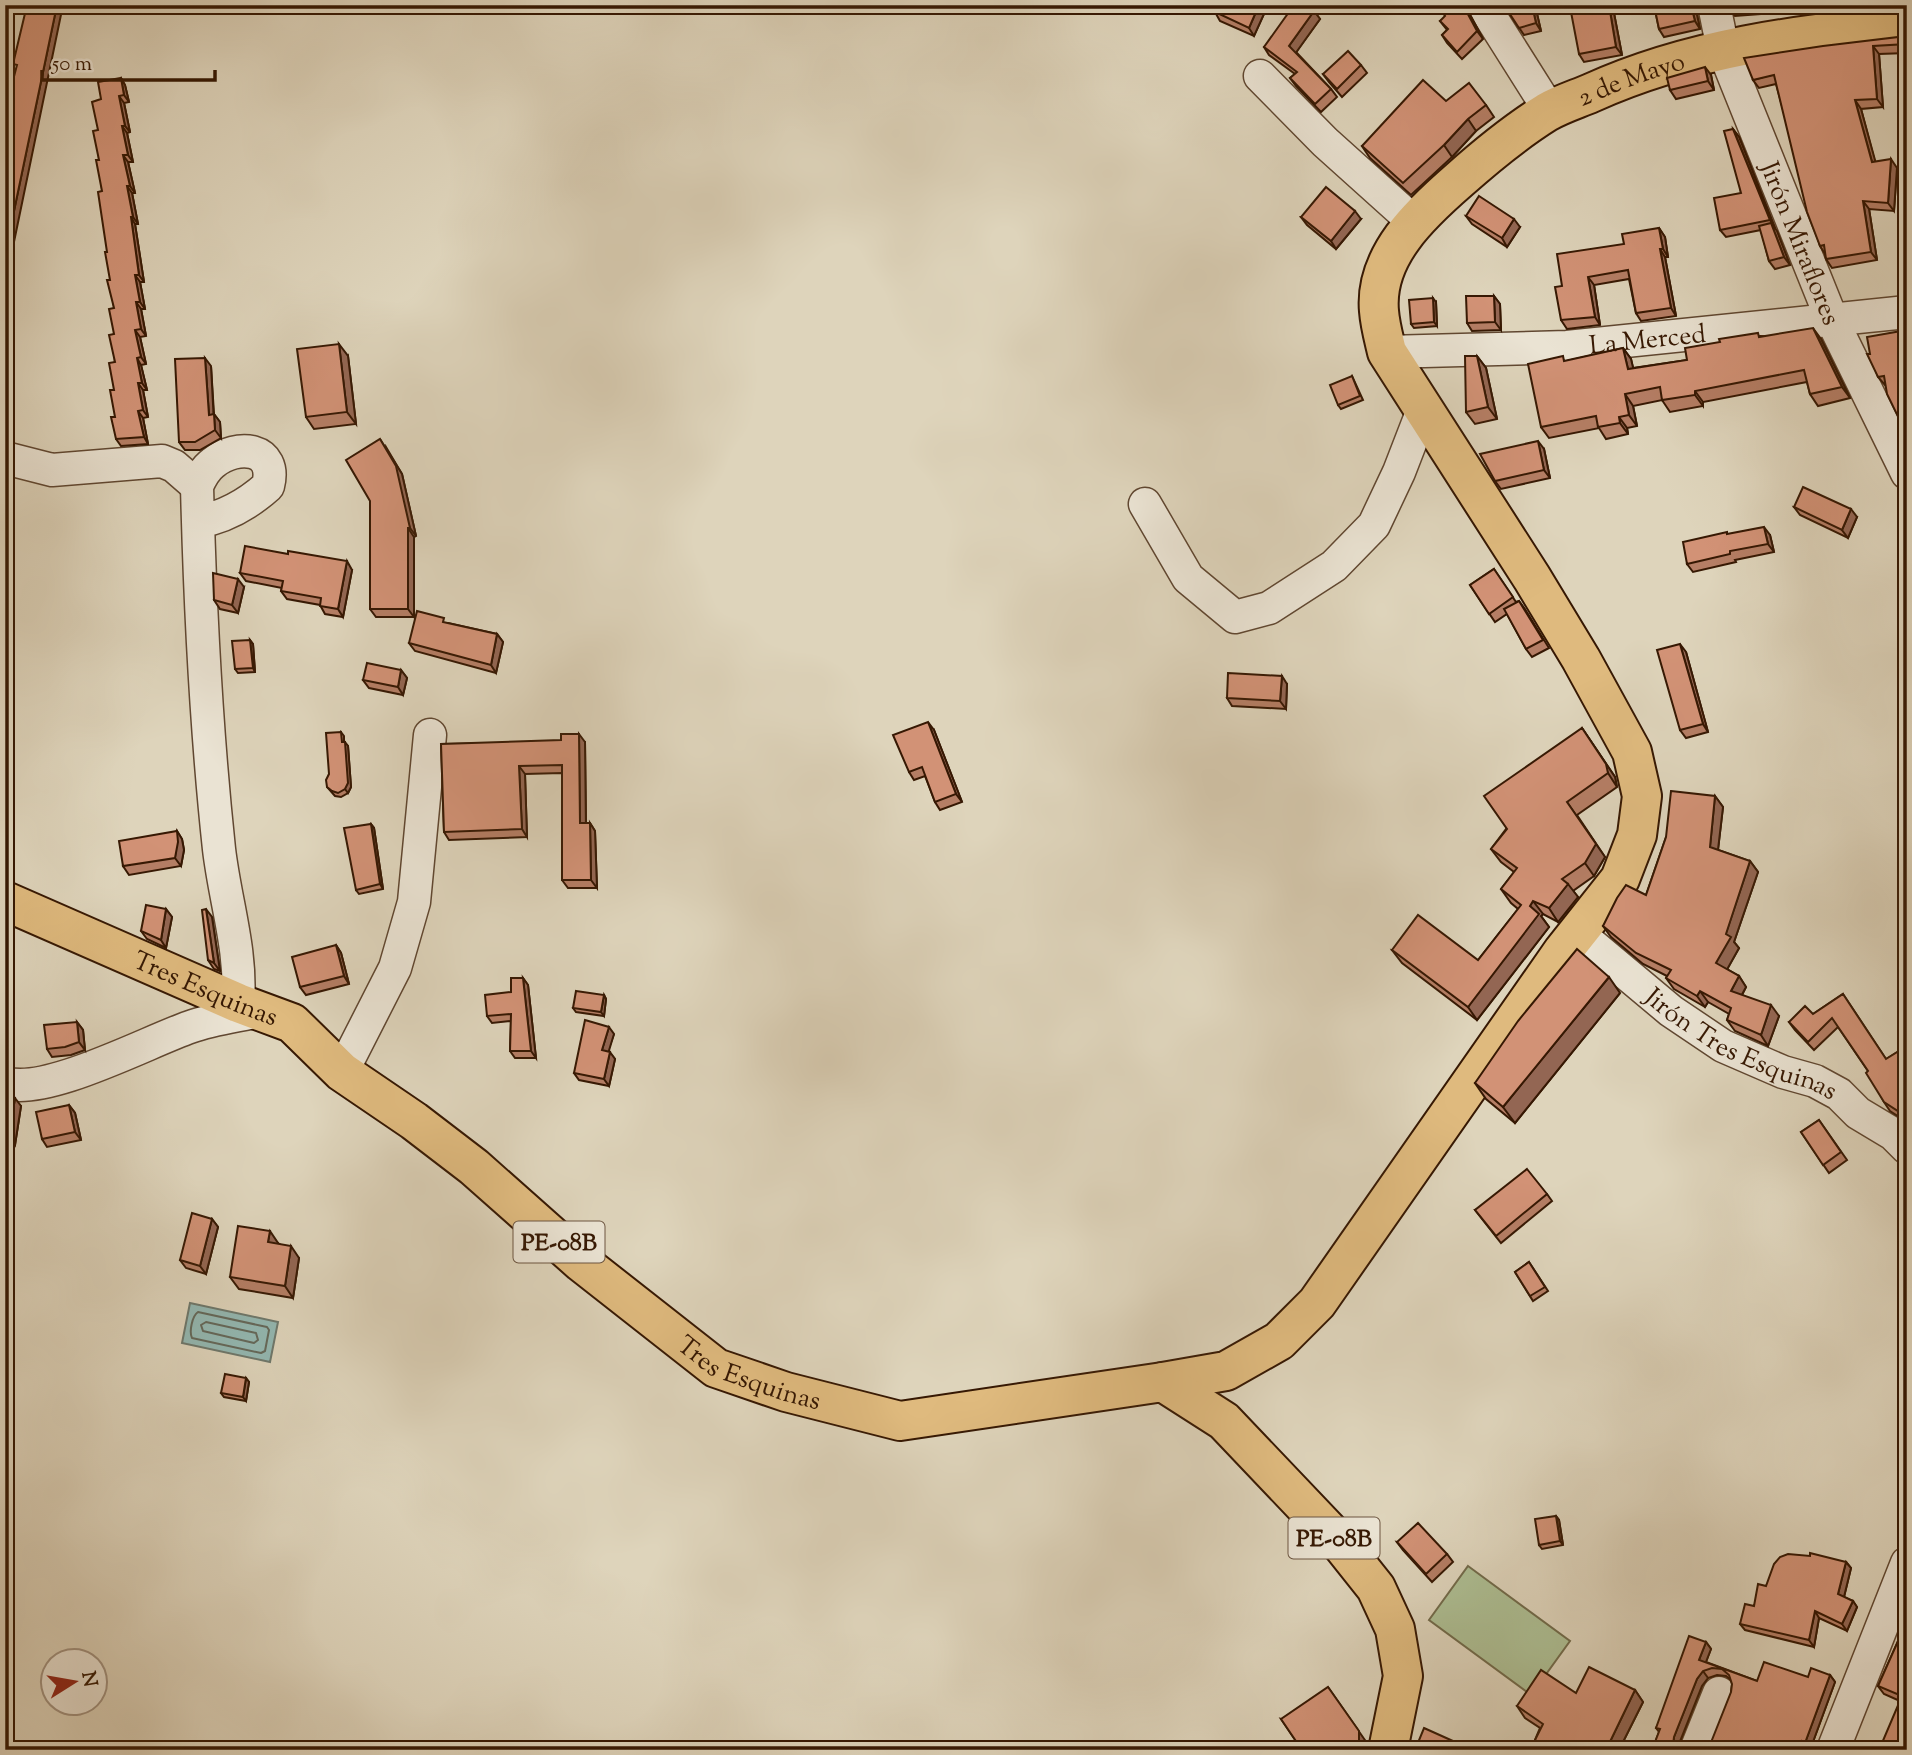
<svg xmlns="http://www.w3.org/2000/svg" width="1912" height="1755" viewBox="0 0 1912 1755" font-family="'Sorts Mill Goudy',serif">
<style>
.green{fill:#adbe93;stroke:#726b4b;stroke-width:2}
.water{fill:#93b8b2;stroke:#6e786c;stroke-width:2}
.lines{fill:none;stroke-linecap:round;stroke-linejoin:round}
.shore{stroke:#64685a;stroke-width:2}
.minor-casing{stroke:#604731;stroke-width:35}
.major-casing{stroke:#361803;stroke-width:42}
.highway-casing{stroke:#361803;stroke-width:42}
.minor{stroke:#eae3d3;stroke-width:32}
.major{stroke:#dfba7e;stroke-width:38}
.highway{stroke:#dfba7e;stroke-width:38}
.wall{fill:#b57e65;stroke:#361803;stroke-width:2}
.shaded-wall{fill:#936653;stroke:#361803;stroke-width:2}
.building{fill:#d29276;stroke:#361803;stroke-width:2}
.labels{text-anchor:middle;stroke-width:5;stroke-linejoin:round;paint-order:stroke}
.shield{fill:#eae3d3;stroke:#6c5541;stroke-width:2}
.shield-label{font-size:24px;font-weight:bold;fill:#361803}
.street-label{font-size:26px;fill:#361803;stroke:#eae3d3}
</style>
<rect width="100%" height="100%" fill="#ded4bb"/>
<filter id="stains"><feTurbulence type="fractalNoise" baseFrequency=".00286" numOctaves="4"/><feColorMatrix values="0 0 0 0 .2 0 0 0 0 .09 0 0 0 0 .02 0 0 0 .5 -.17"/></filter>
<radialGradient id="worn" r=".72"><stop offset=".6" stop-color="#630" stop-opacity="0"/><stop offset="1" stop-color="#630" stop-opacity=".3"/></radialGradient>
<polygon class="green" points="1468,1566 1570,1641 1531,1695 1429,1620"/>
<polygon class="water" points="190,1303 278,1322 270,1362 182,1343"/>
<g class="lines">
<g class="shore">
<path d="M198,1312L267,1327L269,1330L265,1351L261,1353L192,1338C189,1332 192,1316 198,1312Z"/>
<polygon points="206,1322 256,1333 258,1340 254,1343 203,1331 201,1325"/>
</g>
<g class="minor-casing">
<g id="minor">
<polyline points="1483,5 1550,111"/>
<path id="s1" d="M1714,5L1723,49L1832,320L1907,473"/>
<polyline points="1260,76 1325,142 1414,222"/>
<path id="s2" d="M1387,352L1567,347L1907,312"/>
<polyline points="5,458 52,470 162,461 174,466 197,486"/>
<polyline points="1145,504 1188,578 1235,617 1269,608 1334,566 1374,525 1399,472 1423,410"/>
<path d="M198,522C225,517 248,504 268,486C278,447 237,443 213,463C205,469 201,477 197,486C200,607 206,728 219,849C225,901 242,950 238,1003"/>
<path id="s3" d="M1579,934L1671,1011L1723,1046L1783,1072L1815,1081L1839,1094L1858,1113L1893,1134L1907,1148"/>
<polyline points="342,1072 395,968 414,902 430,735"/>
<path d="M5,1083C46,1096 147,1042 190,1027C212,1019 237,1016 259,1011"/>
<polyline points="1696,1750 1719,1693"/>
<polyline points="1833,1750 1907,1563"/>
</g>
</g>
<g class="major-casing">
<g id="major">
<path id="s4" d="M1163,1382L1226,1371L1279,1341L1317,1303L1563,951L1620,879L1637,835L1642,796L1632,752L1581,659L1532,578L1387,352C1384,339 1380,325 1379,311C1374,256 1421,213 1459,180C1487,155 1515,132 1547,112C1561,104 1577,99 1591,93C1690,48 1799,34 1907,24"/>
</g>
</g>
<g class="highway-casing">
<g id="highway">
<path id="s5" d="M5,901L238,1003L292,1023L342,1072L414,1121L474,1167L581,1262L716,1368L786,1392L900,1421L1163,1382L1224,1421L1341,1544L1376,1588L1395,1629L1403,1676L1388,1750"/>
</g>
</g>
<use href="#minor" class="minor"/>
<use href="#major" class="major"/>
<use href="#highway" class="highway"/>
</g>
<g class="wall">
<polygon points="155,5 172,5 158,10"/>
<polygon points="1268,5 1254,36 1220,21 1215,12"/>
<polygon points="1504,5 1535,5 1541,31 1524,35"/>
<polygon points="1609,5 1614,13 1622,55 1584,62 1579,54"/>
<polygon points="1654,5 1695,5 1700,29 1664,37 1659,29"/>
<polygon points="1759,5 1760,14 1735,16 1729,8"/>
<polygon points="1465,6 1483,39 1462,59 1447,43 1442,35 1447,30 1440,21"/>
<polygon points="1314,11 1320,19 1296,52 1331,89 1337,97 1321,112 1296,86 1290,78 1295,74 1269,55 1264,47"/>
<polygon points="1907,36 1907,53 1879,54 1883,107 1861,109 1875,162 1897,168 1894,211 1869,209 1877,260 1832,268 1826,259 1825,254 1820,246 1776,84 1759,88 1753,80"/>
<polygon points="1361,65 1367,73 1342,97 1329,82 1323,74"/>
<polygon points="1711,75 1714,90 1676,99 1670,90"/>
<polygon points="121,78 125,85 129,102 124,103 130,132 127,133 133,162 128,162 135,193 132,193 138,224 135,224 144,282 140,282 145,309 141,309 146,336 140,337 146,364 141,365 147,390 143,390 148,417 143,418 148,444 121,446 116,439 114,308 99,160 98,130 101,99"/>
<polygon points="1446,101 1486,105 1494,117 1476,131 1452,157 1411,195 1370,158 1362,146"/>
<polygon points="1733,129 1739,137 1775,228 1774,228 1790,265 1775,269 1769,261 1761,230 1726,237 1720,230 1741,193"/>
<polygon points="1466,216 1520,227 1507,247 1472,224"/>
<polygon points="1301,217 1361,219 1336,249 1307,225"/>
<polygon points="1659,228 1665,237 1668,257 1665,257 1676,316 1641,321 1636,313 1629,279 1594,285 1600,325 1567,329 1561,320 1562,286 1624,244"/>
<polygon points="1494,296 1500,304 1501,330 1472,331 1467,323"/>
<polygon points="1436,302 1437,326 1414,328 1411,324"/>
<polygon points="1907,330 1885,385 1878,377 1870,354"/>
<polygon points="1760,336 1821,339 1850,398 1818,406 1810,394 1807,382 1703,402 1703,406 1670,412 1662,400 1633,406 1637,426 1627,428 1628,434 1606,439 1599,428 1549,438 1541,427 1566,361 1623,348 1631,359 1633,368 1687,360"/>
<polygon points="348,356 356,424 314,429 306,417"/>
<polygon points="1477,356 1486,368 1497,419 1475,424 1466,412"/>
<polygon points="211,366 214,414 220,422 221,438 200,450 185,450 179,442"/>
<polygon points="1352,376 1363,400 1341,409 1338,405"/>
<polygon points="386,447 402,474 416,536 414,537 414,617 376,617 370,609"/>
<polygon points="1544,449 1550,478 1501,489 1495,481"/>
<polygon points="1794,507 1857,517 1848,538 1800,515"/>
<polygon points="1728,534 1770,535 1774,552 1735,560 1736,562 1693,572 1687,564"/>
<polygon points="1494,569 1516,602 1519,601 1525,609 1549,648 1532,657 1526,649 1507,614 1495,622 1470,585"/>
<polygon points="352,570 343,617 325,614 320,605 287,599 281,591 282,588 246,581 240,573"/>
<polygon points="244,587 238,613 220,609 214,600"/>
<polygon points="448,623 497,634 503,642 496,673 415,651 409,643"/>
<polygon points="250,640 253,644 255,672 238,673 235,669"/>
<polygon points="1686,652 1708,732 1686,738 1680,730"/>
<polygon points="401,670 407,678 403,695 369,688 363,680"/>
<polygon points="1287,684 1286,709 1232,706 1227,698"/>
<polygon points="1582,728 1615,777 1617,787 1577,815 1605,857 1594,876 1573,891 1578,897 1558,922 1543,914 1541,916 1549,927 1477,1020 1402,963 1392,950 1478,960 1518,909 1511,903 1501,889 1514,872 1501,862 1491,849"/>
<polygon points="934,730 962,802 940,810 935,802 925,776 914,780 909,772"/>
<polygon points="341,732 344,736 344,742 348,746 351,787 348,793 341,797 335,796 327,787 329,774"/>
<polygon points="585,742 586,823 590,823 595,831 597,888 568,888 562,880 562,773 525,774 527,837 449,840 444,832 441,744"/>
<polygon points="1715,796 1723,807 1718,850 1750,861 1758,872 1734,942 1739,948 1727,969 1739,976 1746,987 1742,995 1779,1016 1768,1046 1735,1031 1727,1020 1729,1014 1708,1002 1705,1007 1674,989 1666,978 1667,976 1643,964 1611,937 1603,926 1646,895 1666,837"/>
<polygon points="371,824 374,828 383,889 359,894 356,890"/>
<polygon points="177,831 182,839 184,850 181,866 129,875 123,866"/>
<polygon points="166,909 172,917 166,948 147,939 141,931"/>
<polygon points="212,917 220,971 214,969 208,960"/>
<polygon points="336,945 341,953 349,984 306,995 300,987"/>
<polygon points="5,949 11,979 5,980"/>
<polygon points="523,978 528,985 536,1058 515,1058 510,1051 511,1021 492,1023 487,1016 511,992"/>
<polygon points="1620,993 1515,1123 1486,1099 1475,1083"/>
<polygon points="1843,994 1886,1059 1907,1046 1907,1122 1890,1111 1884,1102 1868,1071 1838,1027 1814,1050 1795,1030 1789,1022 1813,1014"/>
<polygon points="604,995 606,999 604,1016 576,1012 573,1008"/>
<polygon points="77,1022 83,1030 85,1050 71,1055 52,1057 47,1049"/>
<polygon points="614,1034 608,1051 615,1059 609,1086 579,1080 574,1073"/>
<polygon points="5,1097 21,1106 15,1145 5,1143"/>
<polygon points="69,1105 75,1113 81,1140 47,1147 42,1139"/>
<polygon points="1819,1120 1847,1160 1829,1173 1801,1132"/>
<polygon points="1547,1194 1552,1201 1501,1243 1475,1210"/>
<polygon points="212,1219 218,1227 206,1274 186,1268 180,1260"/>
<polygon points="278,1243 299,1258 293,1298 239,1289 230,1277"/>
<polygon points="1529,1262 1548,1291 1533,1301 1515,1272"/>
<polygon points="246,1378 249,1382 246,1401 224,1397 221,1393"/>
<polygon points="1556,1516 1559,1520 1563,1545 1542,1549 1539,1545"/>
<polygon points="1397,1542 1447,1554 1453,1562 1432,1582 1403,1550"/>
<polygon points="1846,1562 1851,1568 1844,1597 1853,1601 1857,1607 1847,1631 1819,1618 1814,1647 1745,1630 1740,1624 1754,1606 1766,1586"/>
<polygon points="1907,1621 1907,1750 1900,1701 1884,1694 1878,1686"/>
<polygon points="1706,1642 1711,1649 1706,1662 1757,1681 1830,1675 1835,1682 1810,1750 1807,1748 1731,1692 1732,1684 1731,1680 1726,1676 1717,1675 1708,1678 1702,1686 1679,1744 1678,1750 1652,1750 1659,1732 1656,1728"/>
<polygon points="1635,1690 1643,1702 1619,1750 1541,1750 1535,1740 1540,1728 1525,1718 1517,1706 1576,1693"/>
<polygon points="1281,1719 1367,1743 1367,1750 1302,1750"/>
</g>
<g class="shaded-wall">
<polygon points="57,5 63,5 9,266 11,269 7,292 5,290 5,254"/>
<polygon points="1259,5 1268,5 1254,36 1249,28"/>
<polygon points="1463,5 1465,5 1483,39 1477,31"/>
<polygon points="1532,5 1535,5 1541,31 1536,23"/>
<polygon points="1609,5 1614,13 1622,55 1616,47"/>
<polygon points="1691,5 1695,5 1700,29 1695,21"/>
<polygon points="1754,5 1759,5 1760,14"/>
<polygon points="1314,11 1320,19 1295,54 1289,46"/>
<polygon points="1873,46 1879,54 1883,107 1877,99"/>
<polygon points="1705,67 1711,75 1714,90 1708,81"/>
<polygon points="121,78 125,85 129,102 124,95"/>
<polygon points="119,96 124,103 130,132 125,126"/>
<polygon points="1855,100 1861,109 1878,171 1872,162"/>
<polygon points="1468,119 1476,131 1452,157 1444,145"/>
<polygon points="122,126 127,133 133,162 128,155"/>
<polygon points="1733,129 1739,137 1775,228 1770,220"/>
<polygon points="123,155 128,162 135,193 130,186"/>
<polygon points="1891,159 1897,168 1894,211 1888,203"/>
<polygon points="127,186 132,193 138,224 133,217"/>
<polygon points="1863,201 1869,209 1877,260 1871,252"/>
<polygon points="1355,211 1361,219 1336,249 1331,241"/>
<polygon points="131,217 135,224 144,282 139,275"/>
<polygon points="1514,219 1520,227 1507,247 1502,238"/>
<polygon points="1771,223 1777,231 1790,265 1784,257"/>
<polygon points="1659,228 1665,237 1668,257 1663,249"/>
<polygon points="1660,249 1665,257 1676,316 1671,308"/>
<polygon points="135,275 140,282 145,309 140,302"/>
<polygon points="1588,277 1594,285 1600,325 1595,317"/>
<polygon points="1494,296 1500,304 1501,330 1495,322"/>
<polygon points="1433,298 1436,302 1437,326 1434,322"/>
<polygon points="136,302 141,309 146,336 141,329"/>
<polygon points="1813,328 1821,339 1850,398 1842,387"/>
<polygon points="135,330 140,337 146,364 141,357"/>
<polygon points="339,344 348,356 356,424 347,412"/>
<polygon points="1623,348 1631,359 1636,380 1628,369"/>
<polygon points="1477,356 1486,368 1497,419 1488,407"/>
<polygon points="137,358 141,365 147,390 142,383"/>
<polygon points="205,358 211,366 214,423 209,415"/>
<polygon points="138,383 143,390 148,417 143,410"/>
<polygon points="1695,391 1703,402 1703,406 1695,395"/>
<polygon points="1625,394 1633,406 1637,426 1629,415"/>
<polygon points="138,411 143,418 148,444 144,437"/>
<polygon points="214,414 220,422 221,438 215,430"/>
<polygon points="1619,417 1627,428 1628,434 1620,423"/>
<polygon points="380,439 402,474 416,536 410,528"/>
<polygon points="1538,441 1544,449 1550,478 1544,470"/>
<polygon points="1851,509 1857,517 1848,538 1842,530"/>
<polygon points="1764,527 1770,535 1774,552 1768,544"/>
<polygon points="408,528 414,537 414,617 408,609"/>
<polygon points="347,561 352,570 343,617 338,609"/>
<polygon points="238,579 244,587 238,613 232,605"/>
<polygon points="497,634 503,642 496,673 491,665"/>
<polygon points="250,640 253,644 255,672 253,668"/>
<polygon points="1680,644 1686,652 1708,732 1703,724"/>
<polygon points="401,670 407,678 403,695 398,687"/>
<polygon points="1282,676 1287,684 1286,709 1280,701"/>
<polygon points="928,722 934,730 962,802 956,794"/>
<polygon points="1582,728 1615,777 1617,787 1608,773"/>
<polygon points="579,734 585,742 586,831 580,823"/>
<polygon points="345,742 348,746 351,787 348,793 345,789"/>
<polygon points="519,766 525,774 527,837 522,829"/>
<polygon points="1715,796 1723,807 1717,858 1710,847"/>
<polygon points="1567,802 1605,857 1594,876 1585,863"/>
<polygon points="590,823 595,831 597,888 591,880"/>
<polygon points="371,824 374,828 383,889 380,884"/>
<polygon points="177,831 182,839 184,850 181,866 175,858"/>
<polygon points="1750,861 1758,872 1734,942 1739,948 1724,975 1716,963"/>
<polygon points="1568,884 1578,897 1558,922 1549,908"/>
<polygon points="1533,901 1543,914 1541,916 1549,927 1477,1020 1468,1007"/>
<polygon points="166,909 172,917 166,948 161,940"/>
<polygon points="206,909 212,917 220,971 214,963"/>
<polygon points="336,945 341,953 349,984 344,976"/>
<polygon points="5,949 11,979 5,970"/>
<polygon points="1739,976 1746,987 1738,1002 1731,991"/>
<polygon points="1609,977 1620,993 1515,1123 1503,1107"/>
<polygon points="523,978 528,985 536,1058 531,1051"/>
<polygon points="1700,991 1708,1002 1705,1007 1697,996"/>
<polygon points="604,995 606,999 604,1016 601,1012"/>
<polygon points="1771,1005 1779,1016 1768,1046 1761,1035"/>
<polygon points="77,1022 83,1030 85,1050 79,1042"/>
<polygon points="609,1027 614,1034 607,1057 602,1050"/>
<polygon points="610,1052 615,1059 609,1086 604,1079"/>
<polygon points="15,1098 21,1106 15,1145 9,1136"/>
<polygon points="69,1105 75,1113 81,1140 75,1132"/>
<polygon points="212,1219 218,1227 206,1274 200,1266"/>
<polygon points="270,1231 278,1243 276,1254 268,1242"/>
<polygon points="291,1246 299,1258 293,1298 285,1286"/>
<polygon points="246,1378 249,1382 246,1401 243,1397"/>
<polygon points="1556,1516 1559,1520 1563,1545 1560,1541"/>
<polygon points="1846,1562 1851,1568 1843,1601 1838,1594"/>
<polygon points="1853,1601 1857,1607 1847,1631 1842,1624"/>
<polygon points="1815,1611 1819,1618 1814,1647 1809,1640"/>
<polygon points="1706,1642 1711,1649 1704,1667 1699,1660"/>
<polygon points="1703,1671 1708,1678 1702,1686 1679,1744 1678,1750 1675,1750 1673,1745 1674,1737 1697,1679"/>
<polygon points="1830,1675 1835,1682 1810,1750 1805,1743"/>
<polygon points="1328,1687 1367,1743 1367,1750 1363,1750 1359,1743"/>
<polygon points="1635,1690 1643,1702 1619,1750 1606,1750"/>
<polygon points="1802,1741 1807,1748 1806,1750 1798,1750"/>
</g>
<g class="building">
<polygon points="27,5 57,5 5,254 5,111 17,65 13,64"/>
<polygon points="1218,5 1259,5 1249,28 1215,12"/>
<polygon points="1294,5 1306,5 1314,11 1289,46 1331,89 1315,104 1290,78 1297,72 1264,47"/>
<polygon points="1437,5 1463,5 1477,31 1457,52 1442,35 1448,29 1440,21 1445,16"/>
<polygon points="1504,5 1532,5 1536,23 1519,28"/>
<polygon points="1609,5 1616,47 1579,54 1571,12"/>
<polygon points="1654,5 1691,5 1695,21 1659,29"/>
<polygon points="1729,5 1754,5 1754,6 1729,8"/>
<polygon points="1907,36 1907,44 1873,46 1877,99 1855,100 1872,162 1891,159 1888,203 1863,201 1871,252 1826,259 1824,245 1820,246 1807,212 1774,75 1753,80 1744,58 1823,46"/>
<polygon points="1348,51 1361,65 1337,89 1323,74"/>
<polygon points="1705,67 1708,81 1670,90 1667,78"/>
<polygon points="121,78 124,95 119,96 125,126 122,126 128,155 123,155 130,186 127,186 133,217 131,217 139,275 135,275 140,302 136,302 141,329 135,330 141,357 137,358 142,383 138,383 143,410 138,411 144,437 116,439 111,417 115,417 110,390 114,390 109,363 115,362 109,335 114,334 109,309 114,308 107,280 110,280 105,252 107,252 98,192 102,191 96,160 99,160 93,131 98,130 92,102 101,99 98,82"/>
<polygon points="1423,80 1446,101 1469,83 1486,105 1468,119 1444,145 1403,183 1362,146"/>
<polygon points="1733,129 1770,220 1720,230 1714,198 1741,193 1724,131"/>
<polygon points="1326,187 1355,211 1331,241 1301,217"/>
<polygon points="1479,196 1514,219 1502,238 1466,216"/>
<polygon points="1771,223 1784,257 1769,261 1759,226"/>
<polygon points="1659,228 1663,249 1660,249 1671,308 1636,313 1628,270 1588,277 1595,317 1561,320 1555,287 1562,286 1557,254 1624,244 1622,234"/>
<polygon points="1466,296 1494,296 1495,322 1467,323"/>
<polygon points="1433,298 1434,322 1411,324 1409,300"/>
<polygon points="1813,328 1842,387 1810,394 1804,370 1695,391 1695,395 1662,400 1660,387 1625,394 1629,415 1619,417 1620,423 1598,427 1596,416 1541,427 1528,364 1563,356 1564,361 1623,348 1628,369 1687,360 1685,348 1720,342 1719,339 1758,333 1759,337"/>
<polygon points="1907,330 1907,435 1887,394 1884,376 1878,377 1867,354 1870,354 1867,337"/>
<polygon points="339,344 347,412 306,417 297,349"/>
<polygon points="1465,356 1477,356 1488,407 1466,412"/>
<polygon points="205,358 209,415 214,414 215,430 195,442 179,442 175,359"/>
<polygon points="1352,376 1360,396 1338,405 1330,385"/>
<polygon points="380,439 396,466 410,528 408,528 408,609 370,609 370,501 346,460"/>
<polygon points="1538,441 1544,470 1495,481 1480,454"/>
<polygon points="1803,487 1851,509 1842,530 1794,507"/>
<polygon points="1764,527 1768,544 1730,551 1730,554 1687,564 1683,542 1727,532 1727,534"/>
<polygon points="245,546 288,554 288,551 347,561 338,609 320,606 321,598 281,591 283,581 240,573"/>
<polygon points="1494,569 1513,597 1489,614 1470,585"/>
<polygon points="213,573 238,579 232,605 214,600"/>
<polygon points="1519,601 1543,640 1526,649 1504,609"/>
<polygon points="417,611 444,618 443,622 497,634 491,665 409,643"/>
<polygon points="250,640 253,668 235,669 232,641"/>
<polygon points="1680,644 1703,724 1680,730 1657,650"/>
<polygon points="367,663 401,670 398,687 363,680"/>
<polygon points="1228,673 1282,676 1280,701 1227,698"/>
<polygon points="928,722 956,794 935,802 922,767 909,772 893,735"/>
<polygon points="1582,728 1606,764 1608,773 1567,802 1596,844 1585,863 1562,879 1568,884 1549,908 1533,901 1530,906 1539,914 1468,1007 1392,950 1418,915 1478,960 1521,905 1501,889 1517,868 1491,849 1507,829 1484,796"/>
<polygon points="341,732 342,742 345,742 348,783 345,789 338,793 332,791 327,787 326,780 329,774 326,733"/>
<polygon points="561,734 579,734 580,823 590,823 591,880 562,880 562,765 519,766 522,829 444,832 441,744 561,740"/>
<polygon points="1671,791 1715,796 1710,847 1750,861 1726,934 1731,937 1716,963 1739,976 1731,991 1771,1005 1761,1035 1727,1020 1731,1008 1700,991 1697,996 1666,978 1671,970 1636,953 1603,926 1617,898 1626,885 1646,895 1666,837"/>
<polygon points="371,824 380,884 356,890 344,828"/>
<polygon points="177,831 178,842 175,858 123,866 119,841"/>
<polygon points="146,905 166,909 161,940 141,931"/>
<polygon points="206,909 214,963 208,960 202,910"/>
<polygon points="336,945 344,976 300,987 292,957"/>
<polygon points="1577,949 1609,977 1503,1107 1475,1083 1518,1021"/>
<polygon points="511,978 523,978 531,1051 510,1051 511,1014 487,1016 485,995 511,992"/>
<polygon points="576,991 604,995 601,1012 573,1008"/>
<polygon points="1843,994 1886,1059 1907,1046 1907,1110 1901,1113 1884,1102 1866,1073 1868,1071 1832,1018 1808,1042 1789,1022 1805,1006 1813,1014"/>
<polygon points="585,1020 609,1027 602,1050 610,1052 604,1079 574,1073"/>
<polygon points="77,1022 79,1042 65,1047 47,1049 44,1025"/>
<polygon points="5,1097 15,1098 9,1136 5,1136"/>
<polygon points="69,1105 75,1132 42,1139 36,1112"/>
<polygon points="1819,1120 1841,1152 1823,1165 1801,1132"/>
<polygon points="1527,1169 1547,1194 1496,1236 1475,1210"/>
<polygon points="192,1213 212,1219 200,1266 180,1260"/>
<polygon points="238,1226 270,1231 268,1242 291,1246 285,1286 230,1277"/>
<polygon points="1529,1262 1545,1287 1530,1296 1515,1272"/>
<polygon points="225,1374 246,1378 243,1397 221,1393"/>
<polygon points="1556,1516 1560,1541 1539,1545 1535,1519"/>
<polygon points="1418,1523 1447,1554 1426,1574 1397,1542"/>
<polygon points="1810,1553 1846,1562 1838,1594 1853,1601 1842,1624 1815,1611 1809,1640 1740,1624 1745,1604 1754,1606 1758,1584 1766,1586 1774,1564 1780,1557 1788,1554 1810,1556"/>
<polygon points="1907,1621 1907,1750 1879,1750 1902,1696 1878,1686"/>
<polygon points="1689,1636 1706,1642 1699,1660 1757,1681 1764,1662 1808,1677 1811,1668 1830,1675 1805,1743 1802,1741 1798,1750 1708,1750 1731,1692 1732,1684 1729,1675 1722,1669 1712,1668 1703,1671 1697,1679 1674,1737 1673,1745 1675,1750 1652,1750 1660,1729 1656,1728"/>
<polygon points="1589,1667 1635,1690 1606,1750 1553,1750 1535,1740 1543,1724 1517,1706 1541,1670 1576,1693"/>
<polygon points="1328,1687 1359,1731 1359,1743 1348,1750 1302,1750 1281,1719"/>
<polygon points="1424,1728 1473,1750 1415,1750"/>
</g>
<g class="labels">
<g class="shield">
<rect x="513.5" y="1221.5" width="91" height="41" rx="5"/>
<rect x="1288.5" y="1517.5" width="91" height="41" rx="5"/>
</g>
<g class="shield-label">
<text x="559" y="1250">PE-08B</text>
<text x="1334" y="1546">PE-08B</text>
</g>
<g class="street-label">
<text dy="9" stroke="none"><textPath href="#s4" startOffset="1704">2 de Mayo</textPath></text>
<text dy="9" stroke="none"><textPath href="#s1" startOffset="254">Jirón Miraflores</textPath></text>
<text dy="9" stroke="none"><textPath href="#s2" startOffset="261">La Merced</textPath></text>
<text dy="9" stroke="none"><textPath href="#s5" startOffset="219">Tres Esquinas</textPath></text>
<text dy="9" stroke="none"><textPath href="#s3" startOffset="198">Jirón Tres Esquinas</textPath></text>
<text dy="9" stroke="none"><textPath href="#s5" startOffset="892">Tres Esquinas</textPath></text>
</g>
</g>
<rect width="1912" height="1755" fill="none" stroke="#ded4bb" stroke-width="28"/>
<rect x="7" y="7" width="1898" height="1741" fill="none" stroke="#361803" stroke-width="3.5"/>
<rect x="14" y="14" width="1884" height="1727" fill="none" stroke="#361803" stroke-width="2"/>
<g transform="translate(74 1682) rotate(79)"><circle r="33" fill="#eae3d3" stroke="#a29280" stroke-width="2"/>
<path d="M0-5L12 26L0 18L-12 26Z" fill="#8f2418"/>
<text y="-10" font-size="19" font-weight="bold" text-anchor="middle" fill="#361803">N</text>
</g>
<path d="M42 70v10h173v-10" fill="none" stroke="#361803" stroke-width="3.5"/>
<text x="52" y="70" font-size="21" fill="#361803" stroke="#eae3d3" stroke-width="5" paint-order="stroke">50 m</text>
<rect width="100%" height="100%" filter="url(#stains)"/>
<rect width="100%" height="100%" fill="url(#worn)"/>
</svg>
